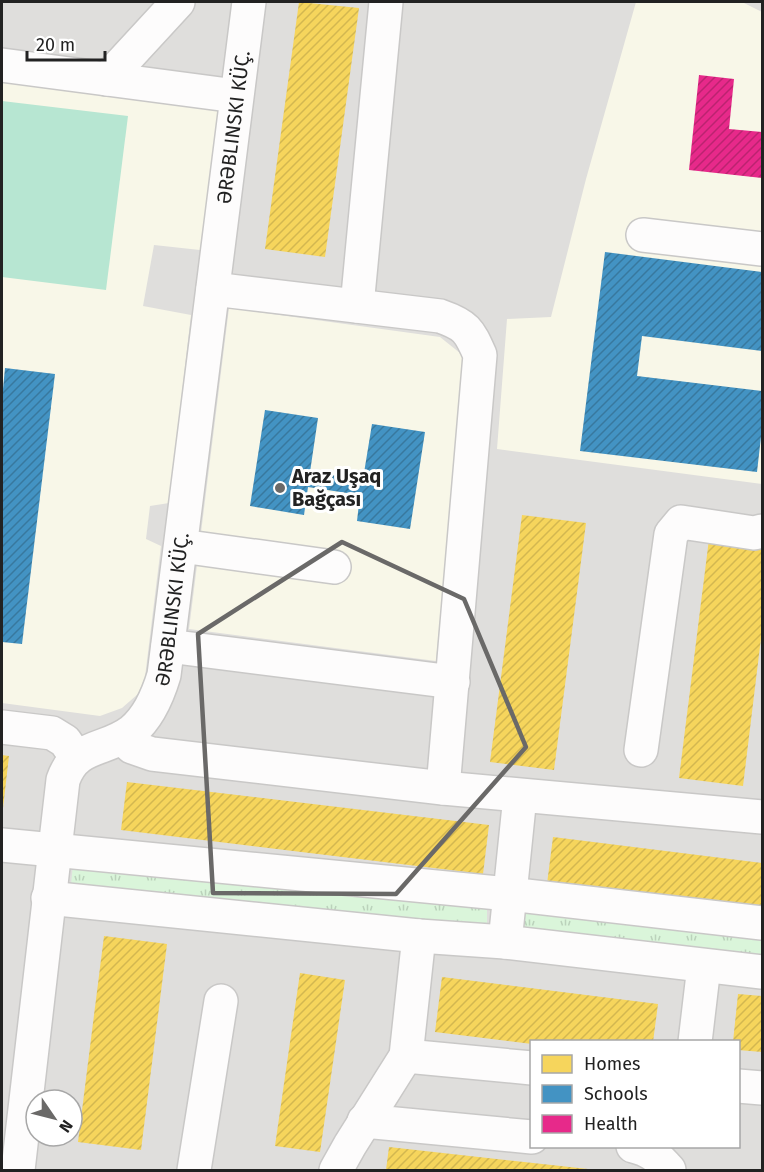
<svg xmlns="http://www.w3.org/2000/svg" width="764" height="1172" viewBox="0 0 764 1172" font-family="'Fira Sans',sans-serif">
<style>
.residential{fill:#dfdedc;fill-rule:evenodd}
.education{fill:#f8f7e8}
.park{fill:url(#park-tufts)}
.pitch{fill:#b7e6d2}
.homes{fill:url(#homes-hatch)}
.schools{fill:url(#schools-hatch)}
.health{fill:url(#health-hatch)}
.lines{fill:none;stroke-linecap:round;stroke-linejoin:round}
.minor-casing{stroke:#c9c8c7;stroke-width:36}
.minor{stroke:#fdfcfc;stroke-width:33}
.marked{fill:none;stroke:#6a6968;stroke-width:4.5;stroke-linejoin:round}
.poi-dot{fill:#6a6968;stroke:#fff;stroke-width:2}
.labels{text-anchor:middle;stroke-width:6;stroke-linejoin:round;paint-order:stroke}
.street-label{font-size:20px;fill:#222;stroke:#fff}
.poi-label{font-size:20px;font-weight:bold;fill:#222;stroke:#fff;text-anchor:start}
</style>
<defs>
<pattern id="park-tufts" width="24" height="20" patternUnits="userSpaceOnUse" patternTransform="scale(1.5)"><rect width="24" height="20" fill="#daf5da"/><path d="M3 7l-1-3M5 7V3M7 7l1-3M15 17l-1-3M17 17v-4M19 17l1-3" fill="none" stroke="#bbd2bb"/></pattern>
<pattern id="homes-hatch" width="6" height="6" patternUnits="userSpaceOnUse" patternTransform="scale(1.5)"><rect width="6" height="6" fill="#f6d55c"/><path d="M-1 1l2-2M0 6l6-6M5 7l2-2" fill="none" stroke="#d3b750"/></pattern>
<pattern id="schools-hatch" width="6" height="6" patternUnits="userSpaceOnUse" patternTransform="scale(1.5)"><rect width="6" height="6" fill="#4393c3"/><path d="M-1 1l2-2M0 6l6-6M5 7l2-2" fill="none" stroke="#38789e"/></pattern>
<pattern id="health-hatch" width="6" height="6" patternUnits="userSpaceOnUse" patternTransform="scale(1.5)"><rect width="6" height="6" fill="#e7298a"/><path d="M-1 1l2-2M0 6l6-6M5 7l2-2" fill="none" stroke="#bb2370"/></pattern>
</defs>
<rect width="100%" height="100%" fill="#f0eeeb"/>
<path class="residential" d="M2,2H762V1170H2ZM532,1042H738V1146H532ZM36,1100H72V1136H36Z"/>
<g class="education">
<polygon points="636,2 742,2 762,12 762,484 497,449 507,319 551,317 586,179"/>
<polygon points="2,80 219,108 200,250 154,245 143,306 191,315 169,503 150,506 146,539 161,546 145,677 138,694 122,708 100,716 2,703"/>
<polygon points="229,308 440,337 465,357 436,661 189,629"/>
</g>
<g class="park">
<polygon points="73,865 487,904 487,926 71,884"/>
<polygon points="521,908 762,935 762,960 517,930"/>
</g>
<polygon class="pitch" points="2,101 128,116 106,290 2,277"/>
<g class="homes">
<polygon points="299,2 359,8 325,257 265,249"/>
<polygon points="522,515 586,523 554,770 490,762"/>
<polygon points="710,531 762,537 762,630 743,786 679,778"/>
<polygon points="2,755 9,756 3,808 2,808"/>
<polygon points="127,782 489,825 483,874 121,830"/>
<polygon points="553,837 762,863 762,911 547,884"/>
<polygon points="104,936 167,944 141,1150 78,1142"/>
<polygon points="300,973 345,980 320,1152 275,1146"/>
<polygon points="442,977 658,1004 653,1042 532,1042 532,1044 435,1032"/>
<polygon points="738,994 762,996 762,1052 738,1050 738,1042 733,1042"/>
<polygon points="389,1147 588,1169 588,1170 386,1170"/>
</g>
<g class="schools">
<polygon points="605,252 762,272 762,351 642,336 637,376 762,391 762,428 757,472 580,451"/>
<polygon points="5,368 55,374 22,644 2,642 2,399"/>
<polygon points="265,410 318,418 310,472 363,479 372,424 425,432 410,529 357,521 360,495 308,487 304,515 250,506"/>
</g>
<polygon class="health" points="699,75 734,79 729,129 762,132 762,178 689,170"/>
<g class="lines">
<g class="minor-casing">
<g id="minor">
<polyline points="2,65 236,96"/>
<polyline points="107,79 178,2"/>
<polyline points="643,235 762,249"/>
<path d="M213,289L440,316C466,325 469,330 480,355L443,788L762,817"/>
<polyline points="357,306 386,2"/>
<polyline points="181,546 334,567"/>
<polyline points="168,646 453,682"/>
<polyline points="2,727 52,733 65,741 76,757"/>
<polyline points="122,738 132,747 152,754 443,788"/>
<polyline points="641,750 671,534 681,522 754,533 762,531"/>
<polyline points="2,845 509,894 762,923"/>
<polyline points="48,898 419,936 505,942 762,972"/>
<polyline points="505,942 520,796"/>
<polyline points="695,1042 704,966"/>
<polyline points="406,1056 532,1068"/>
<polyline points="738,1086 762,1088"/>
<polyline points="364,1121 532,1137"/>
<path d="M633,1146C650,1150 658,1157 669,1170"/>
<path id="s1" d="M18,1170L63,780C76,743 105,752 132,731C149,717 158,695 164,675L249,2"/>
<polyline points="194,1170 221,1001"/>
<polyline points="336,1170 350,1145 406,1056 419,936"/>
</g>
</g>
<use href="#minor" class="minor"/>
</g>
<path class="marked" d="M342,542L464,599L526,747L396,894L213,893L198,634Z"/>
<circle class="poi-dot" cx="280" cy="488" r="6"/>
<g class="labels">
<g class="street-label">
<text dy="7" stroke="none"><textPath href="#s1" startOffset="1098">ƏRƏBLINSKI KÜÇ.</textPath></text>
<text dy="7" stroke="none"><textPath href="#s1" startOffset="612">ƏRƏBLINSKI KÜÇ.</textPath></text>
</g>
<g class="poi-label">
<text x="292" y="483">Araz Uşaq<tspan x="292" dy="23">Bağçası</tspan></text>
</g>
</g>
<rect width="764" height="1172" fill="none" stroke="#222222" stroke-width="6"/>
<rect x="530" y="1040" width="210" height="108" fill="#ffffff" stroke="#a7a7a7" stroke-width="1.5"/>
<rect x="542" y="1055" width="30" height="18" fill="#f6d55c" stroke="#a7a7a7" stroke-width="1.5"/>
<text x="584" y="1070" font-size="18" fill="#222222">Homes</text>
<rect x="542" y="1085" width="30" height="18" fill="#4393c3" stroke="#a7a7a7" stroke-width="1.5"/>
<text x="584" y="1100" font-size="18" fill="#222222">Schools</text>
<rect x="542" y="1115" width="30" height="18" fill="#e7298a" stroke="#a7a7a7" stroke-width="1.5"/>
<text x="584" y="1130" font-size="18" fill="#222222">Health</text>
<g transform="translate(54 1118) rotate(125)"><circle r="28" fill="#ffffff" stroke="#a7a7a7" stroke-width="1.5"/>
<path d="M0-4.5L10 22L0 15L-10 22Z" fill="#6a6968"/>
<text y="-9" font-size="16" font-weight="bold" text-anchor="middle" fill="#222222">N</text>
</g>
<path d="M27 51v9h78v-9" fill="none" stroke="#222222" stroke-width="3"/>
<text x="36" y="51" font-size="18" fill="#222222" stroke="#ffffff" stroke-width="4.5" paint-order="stroke">20 m</text>
</svg>
